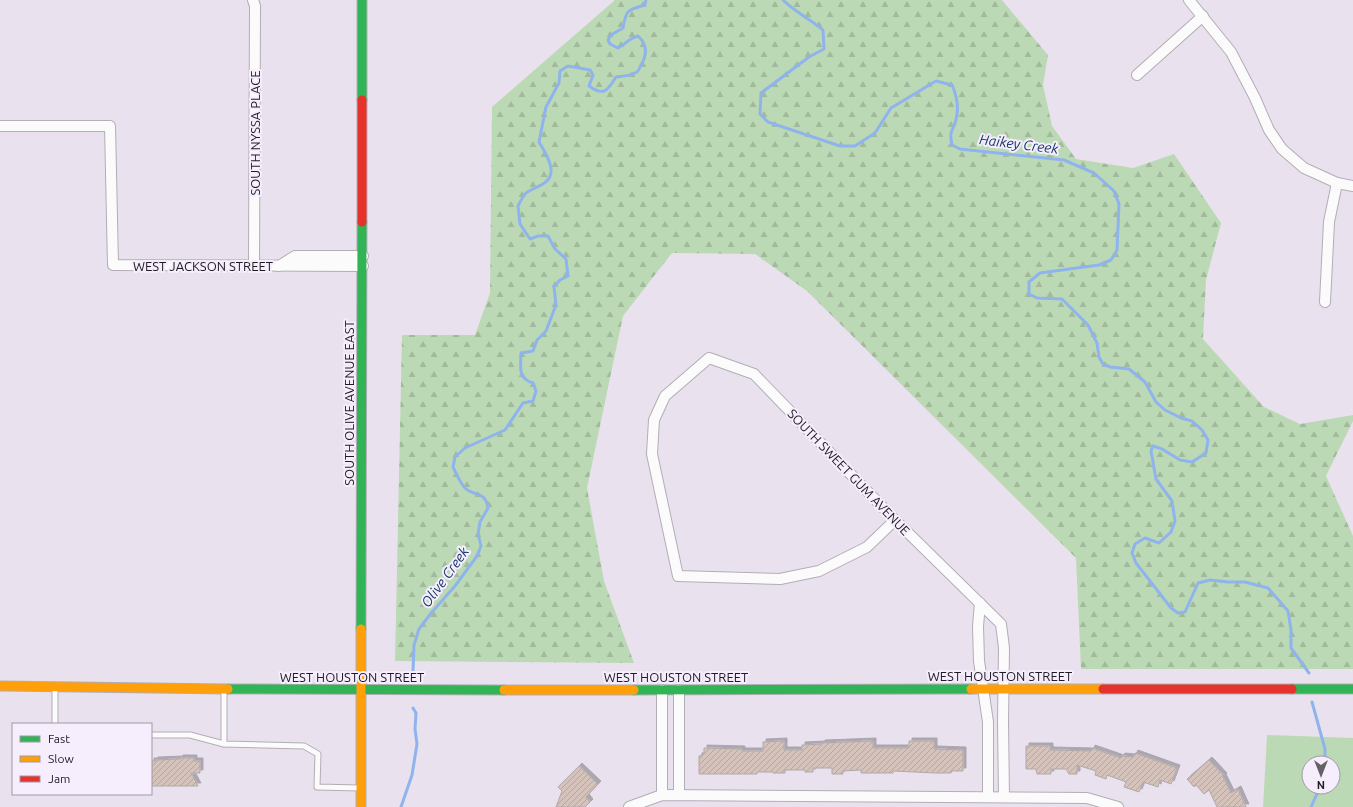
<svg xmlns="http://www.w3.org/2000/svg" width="1353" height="807" viewBox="0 0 1353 807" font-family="Ubuntu,sans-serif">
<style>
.forest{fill:url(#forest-firs)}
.park{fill:#bcd9b5;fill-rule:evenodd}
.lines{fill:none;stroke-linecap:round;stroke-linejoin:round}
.stream{stroke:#8fb4ed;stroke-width:3}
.building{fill:url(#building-hatch);stroke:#b0a9ab;filter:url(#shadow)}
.lane-casing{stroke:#b3adb6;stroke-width:7}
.street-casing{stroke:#b3adb6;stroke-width:12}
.fast-casing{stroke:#b3adb6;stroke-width:11}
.slow-casing{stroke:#b3adb6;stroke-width:11}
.jam-casing{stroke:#b3adb6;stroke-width:11}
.lane{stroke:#fcfbfc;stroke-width:5}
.street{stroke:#fcfbfc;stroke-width:10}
.fast{stroke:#30b455;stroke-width:9}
.slow{stroke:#ff9f0a;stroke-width:9}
.jam{stroke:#e5322d;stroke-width:9}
.labels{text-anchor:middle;stroke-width:4;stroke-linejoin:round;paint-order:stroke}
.street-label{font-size:13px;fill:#1f1b22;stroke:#f6edfd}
.water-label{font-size:14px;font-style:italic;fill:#143969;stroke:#f6edfd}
</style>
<defs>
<pattern id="forest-firs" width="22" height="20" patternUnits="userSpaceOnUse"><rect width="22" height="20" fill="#bcd9b5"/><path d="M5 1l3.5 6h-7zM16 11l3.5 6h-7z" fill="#a1ba9b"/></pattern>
<pattern id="building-hatch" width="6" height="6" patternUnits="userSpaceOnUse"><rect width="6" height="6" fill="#d5c2ba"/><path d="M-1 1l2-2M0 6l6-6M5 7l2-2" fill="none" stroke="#b6a6a0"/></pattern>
<filter id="shadow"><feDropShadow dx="3" dy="-3" stdDeviation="0" flood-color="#0004"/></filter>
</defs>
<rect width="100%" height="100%" fill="#e9e2ee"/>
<polygon class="forest" points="615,0 1002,0 1048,55 1043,85 1052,126 1076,159 1133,168 1174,154 1221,223 1206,280 1203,339 1264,407 1300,424 1353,415 1353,421 1326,476 1353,536 1353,669 1081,669 1076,558 807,291 755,254 672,253 623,316 587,488 604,581 634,663 395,661 402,335 475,335 490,293 492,107"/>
<path class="park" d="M1267,735L1353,738V807H1263ZM1309,763H1333V787H1309Z"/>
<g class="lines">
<g class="stream">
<path d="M783,0C795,12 810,19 823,30L824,49L809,57L761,93L760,114L768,122L840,146H855L875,133L891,108L936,81L952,85C957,96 959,108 956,120C952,134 949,129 952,145L960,149L1064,160L1094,173L1114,191L1119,204L1117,250L1111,260L1099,265L1040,273L1029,282V294L1037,298L1062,299L1088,325L1097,343L1099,357L1103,364L1110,367L1129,369L1145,382L1156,402L1165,410L1181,418L1192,421L1202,430L1208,440L1206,453L1192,462L1180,460L1162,449L1153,446L1151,451L1156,479L1172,501L1175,521L1171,532L1159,543L1145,538L1135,544L1132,553L1136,563L1171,608L1178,613L1185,612L1198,583L1210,580L1228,582H1245L1268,588L1288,611L1291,630V648L1309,673"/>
<path d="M413,671L414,645L419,629L432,612L455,586L477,556L481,546L478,534L480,522L488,508C485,490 474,497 465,488C460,483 456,473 453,467L455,457L465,448L505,430L523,403L533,401L536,391L533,383C517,378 521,368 521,353L533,351L537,340L546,331L556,305L554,287L560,280L568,276L566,259L555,249L548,236H538L530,239L520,224L518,206C520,202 523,196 526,193C531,189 538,187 543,184C560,174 546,154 539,142L546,107L559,83L560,71L568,66L590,70L593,75L589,86C604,97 608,90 616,77C623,76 633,76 638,71C639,70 640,67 641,65C647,55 648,45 638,36C630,38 625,44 618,48L610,44L608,40L611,35L623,28C626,10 627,10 645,5L646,0"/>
<polyline points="1312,702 1325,749 1325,763"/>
<polyline points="401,807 412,775 417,744 415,729 416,713 413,708"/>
<polyline points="1311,807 1320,787"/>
</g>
</g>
<g class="building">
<polygon points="784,741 784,750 802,750 802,745 822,744 822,743 873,741 873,748 909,748 909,741 934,741 934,749 963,750 963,771 952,771 951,773 935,773 893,771 893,773 861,773 861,770 843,771 843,774 832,774 832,768 813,768 813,772 805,772 805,770 785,770 785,773 773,773 773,772 757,772 757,774 699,774 699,756 704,754 704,748 742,749 742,751 763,751 763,742"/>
<polygon points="1026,746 1050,746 1050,750 1091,751 1092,748 1121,758 1122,756 1133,757 1135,753 1177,768 1171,784 1160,780 1158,787 1143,782 1139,792 1124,787 1126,782 1107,775 1106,779 1095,775 1096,771 1077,765 1077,774 1069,774 1066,769 1051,769 1051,774 1037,774 1036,769 1026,769"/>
<polygon points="180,758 194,758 194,761 200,761 200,773 191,773 198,786 151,786 151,761 155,761 155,760 180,759"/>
<polygon points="1209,760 1224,776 1223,777 1231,793 1238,789 1246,807 1217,807 1209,790 1204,794 1196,785 1194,787 1187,779"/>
<polygon points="579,766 598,784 586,797 590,802 585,807 556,807 562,791 558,787"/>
</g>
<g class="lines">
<g class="lane-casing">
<g id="lane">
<polyline points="55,687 55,724"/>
<polyline points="224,690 224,744 304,746 318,754 317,787 360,788"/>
<polyline points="151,735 190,735 224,744"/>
</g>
</g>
<g class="street-casing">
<g id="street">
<polyline points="253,0 255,6 254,266"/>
<polyline points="1189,0 1231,52 1255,98 1269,130 1282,149 1304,168 1337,183 1353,186"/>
<polyline points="1137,75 1203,16"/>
<polyline points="0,126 110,126 113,265 363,266"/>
<polyline points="279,266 295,256 363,256"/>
<polyline points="1325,302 1329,222 1337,183"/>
<polyline points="895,520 867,547 819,571 780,579 678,576 652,454 654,420 665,396 709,358 754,374 895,520 1001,624 1004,648 1003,722 1004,797"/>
<polyline points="980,603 978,626 979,661 988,722 988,797"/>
<polyline points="662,690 662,795"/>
<polyline points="679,690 679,795"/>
<polyline points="629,807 662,795 1087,798 1118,807"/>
</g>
</g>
<g class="fast-casing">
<g id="fast">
<polyline points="362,100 362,0"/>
<polyline points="361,629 362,222"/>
<polyline points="228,689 504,690"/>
<polyline points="1292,689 1353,689"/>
<polyline points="634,690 971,689"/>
</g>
</g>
<g class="slow-casing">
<g id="slow">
<polyline points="0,686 228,689"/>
<polyline points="971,689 1103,689"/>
<polyline points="504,690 634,690"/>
<polyline points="361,807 361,629"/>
</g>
</g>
<g class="jam-casing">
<g id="jam">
<polyline points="362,222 362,100"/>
<polyline points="1103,689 1292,689"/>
</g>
</g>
<use href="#lane" class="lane"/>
<use href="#street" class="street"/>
<use href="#fast" class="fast"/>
<use href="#slow" class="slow"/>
<use href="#jam" class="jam"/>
</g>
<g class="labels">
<g class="street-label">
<text transform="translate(255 133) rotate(-90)" y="5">SOUTH NYSSA PLACE</text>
<text x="203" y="271">WEST JACKSON STREET</text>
<text transform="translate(349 403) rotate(-90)" y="5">SOUTH OLIVE AVENUE EAST</text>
<text transform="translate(849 472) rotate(46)" y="5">SOUTH SWEET GUM AVENUE</text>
<text x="1000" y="681">WEST HOUSTON STREET</text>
<text x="352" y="682">WEST HOUSTON STREET</text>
<text x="676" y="682">WEST HOUSTON STREET</text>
</g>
<g class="water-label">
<text transform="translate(1019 144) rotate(7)" y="5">Haikey Creek</text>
<text transform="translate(445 577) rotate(-54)" y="5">Olive Creek</text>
</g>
</g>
<rect x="12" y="723" width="140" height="72" fill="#f6edfd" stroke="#a099a5"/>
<rect x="20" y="736" width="20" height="6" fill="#30b455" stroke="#a099a5"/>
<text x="48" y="743" font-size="12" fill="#1f1b22">Fast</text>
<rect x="20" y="756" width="20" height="6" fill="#ff9f0a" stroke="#a099a5"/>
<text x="48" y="763" font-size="12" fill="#1f1b22">Slow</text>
<rect x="20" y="776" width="20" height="6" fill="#e5322d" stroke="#a099a5"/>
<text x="48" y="783" font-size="12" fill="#1f1b22">Jam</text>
<g transform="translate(1321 775) rotate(180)"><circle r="19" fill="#f6edfd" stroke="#a099a5"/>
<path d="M0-3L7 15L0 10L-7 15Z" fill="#666169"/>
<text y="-6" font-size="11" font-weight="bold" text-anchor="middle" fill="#1f1b22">N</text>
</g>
</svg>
